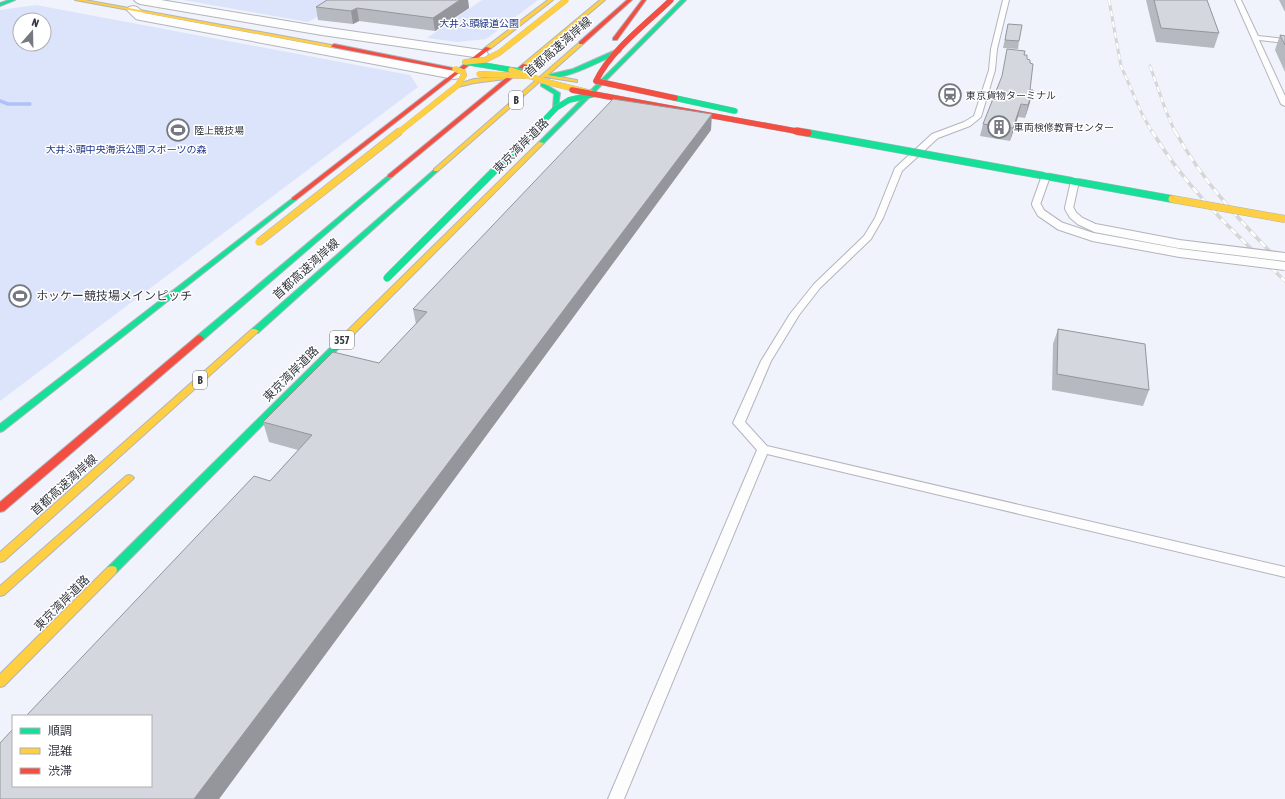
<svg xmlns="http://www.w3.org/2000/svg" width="1285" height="799" viewBox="0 0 1285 799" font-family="'Asap Condensed','Noto Sans JP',sans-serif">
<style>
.green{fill:#dbe4fa;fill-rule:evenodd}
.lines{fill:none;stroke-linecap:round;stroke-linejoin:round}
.stream{stroke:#aec2f7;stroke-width:3.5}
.lane-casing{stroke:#b2b5bd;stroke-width:2}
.street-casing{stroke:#b2b5bd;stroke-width:2}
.fast-casing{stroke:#b2b5bd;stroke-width:2}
.slow-casing{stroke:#b2b5bd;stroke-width:2}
.jam-casing{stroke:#b2b5bd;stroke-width:2}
.lane{fill:#fdfdfe;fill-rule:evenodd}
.street{fill:#fdfdfe;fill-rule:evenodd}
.fast{fill:#16e098;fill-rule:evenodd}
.slow{fill:#ffcf43;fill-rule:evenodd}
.jam{fill:#f24e42;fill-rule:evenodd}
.rail-far1-casing{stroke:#d5d6d8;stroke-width:3}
.rail-casing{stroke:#d5d6d8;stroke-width:3.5}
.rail-far1{stroke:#fff;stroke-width:2;stroke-dasharray:5.5;stroke-linecap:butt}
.rail{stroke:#fff;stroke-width:2.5;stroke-dasharray:7;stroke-linecap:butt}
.lane-bridge-casing{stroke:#b2b5bd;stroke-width:10;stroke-linecap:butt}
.fast-bridge-far1-casing{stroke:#b2b5bd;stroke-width:6;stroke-linecap:butt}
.fast-bridge-casing{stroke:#b2b5bd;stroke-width:8;stroke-linecap:butt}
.slow-bridge-far1-casing{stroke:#b2b5bd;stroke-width:6;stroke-linecap:butt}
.slow-bridge-casing{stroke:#b2b5bd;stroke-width:8;stroke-linecap:butt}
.jam-bridge-far1-casing{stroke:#b2b5bd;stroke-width:6;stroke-linecap:butt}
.jam-bridge-casing{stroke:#b2b5bd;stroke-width:8;stroke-linecap:butt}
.lane-bridge{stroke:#fdfdfe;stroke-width:8}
.fast-bridge-far1{stroke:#16e098;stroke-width:5.5}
.fast-bridge{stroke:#16e098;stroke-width:7}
.slow-bridge-far1{stroke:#ffcf43;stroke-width:5.5}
.slow-bridge{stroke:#ffcf43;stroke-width:7}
.jam-bridge-far1{stroke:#f24e42;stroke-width:5.5}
.jam-bridge{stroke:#f24e42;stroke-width:7}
.wall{fill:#b6b9bf}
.shaded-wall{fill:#94969b}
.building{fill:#d4d7de;stroke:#94969b}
.labels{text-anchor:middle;stroke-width:3;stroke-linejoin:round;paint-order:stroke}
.far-park-label{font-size:10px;fill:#203688;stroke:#fff}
.far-poi-label{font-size:10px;fill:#343740;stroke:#fff;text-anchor:start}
.shield{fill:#fff;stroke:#717379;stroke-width:1}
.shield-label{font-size:11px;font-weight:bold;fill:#343740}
.street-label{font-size:12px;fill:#343740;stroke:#fff}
.poi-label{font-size:12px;fill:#343740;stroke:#fff;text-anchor:start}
</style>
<rect width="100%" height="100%" fill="#f0f3fb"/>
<g class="green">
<polygon points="183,0 347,0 308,22"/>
<polygon points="482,0 538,0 486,39 457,42 427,38"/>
<path d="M36,5L410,75L418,87L0,401V10ZM20,20H44V44H20Z"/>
</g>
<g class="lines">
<polyline class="stream" points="0,101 8,104 30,104"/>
<g class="lane-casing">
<g id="lane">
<polygon points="1003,0 1009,0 997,49 995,70 981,117 970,126 938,138 902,171 883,218 871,239 820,288 799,315 771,361 745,422 767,446 1285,567 1285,577 767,454 624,799 608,799 757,450 733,423 761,361 790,314 814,284 864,236 875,218 895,168 932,134 964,122 974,116 989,70 991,49"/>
<polygon points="1235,0 1241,0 1258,36 1285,39 1285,43 1259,40 1285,96 1285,106 1281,104"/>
</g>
</g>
<g class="street-casing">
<g id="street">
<polygon points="134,0 161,0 322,27 481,50 486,51 488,54 486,57 481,58 322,35 140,4 136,2"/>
<polygon points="133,6 137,7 144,13 454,71 459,72 461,75 459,78 454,79 140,20 136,19 127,10 129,7"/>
</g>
</g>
<g class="fast-casing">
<g id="fast">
<polygon points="9,0 15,0 0,6 0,3"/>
<polygon points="681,0 686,0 543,144 539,144 539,142"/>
<path d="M618,49L621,51L620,52C606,59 557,85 543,76L573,69Z"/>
<polygon points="541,84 545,84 560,93 558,109 553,108 554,94 541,86"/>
<polygon points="436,168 439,170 438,171 258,333 252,333 251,331 252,329"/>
<polygon points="390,174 393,176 392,177 203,340 197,340 196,338 197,336"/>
<polygon points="294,197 296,198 296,200 3,431 0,432 0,424"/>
<polygon points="346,332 349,332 353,334 116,573 112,574 108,573 107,570 108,567"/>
</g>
</g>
<g class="slow-casing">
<g id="slow">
<polygon points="75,0 85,0 337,46 334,48"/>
<polygon points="548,0 553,0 490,49 486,49 486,47"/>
<polygon points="600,0 605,0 527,66 523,66 523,64"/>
<polygon points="581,41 584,43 583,44 548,75 577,80 577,82 545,77 438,171 434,171 434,169"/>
<polygon points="504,76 507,78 506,79 474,83 458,87 455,85 474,79"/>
<polygon points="539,142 544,143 352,336 346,336 345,334 346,332"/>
<polygon points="252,329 255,329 259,331 4,561 0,562 0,552"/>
<polygon points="129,475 132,476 134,478 132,480 4,595 0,596 0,586 126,476"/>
<polygon points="112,566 116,567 117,570 116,573 4,686 0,687 0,674 108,567"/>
</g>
</g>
<g class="jam-casing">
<g id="jam">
<polygon points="627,0 632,0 583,44 579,44 579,42"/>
<polygon points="642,0 646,0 617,40 613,40 613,38"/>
<polygon points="334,44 458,69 486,47 491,48 296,200 292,200 292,198 456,71 332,47 331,46"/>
<polygon points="523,64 528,65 392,177 388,177 388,175"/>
<polygon points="200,335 204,338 203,340 4,511 0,512 0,502 197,336"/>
</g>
</g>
<use href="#lane" class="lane"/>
<use href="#street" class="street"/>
<use href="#fast" class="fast"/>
<use href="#slow" class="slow"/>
<use href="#jam" class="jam"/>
<g class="rail-far1-casing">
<g id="rail-far1">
<polyline points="1109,0 1121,66 1142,114 1152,132"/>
<polyline points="1150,66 1166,111 1175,132"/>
</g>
</g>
<g class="rail-casing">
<g id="rail">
<path d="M1152,131C1186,189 1237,235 1285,281"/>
<path d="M1175,131C1203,183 1244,225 1285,267"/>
</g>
</g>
<use href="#rail-far1" class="rail-far1"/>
<use href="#rail" class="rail"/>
<g class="lane-bridge-casing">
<g id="lane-bridge">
<polyline points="1046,176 1036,204 1041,213 1060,226 1093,237 1180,253 1285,266"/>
<polyline points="1075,181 1069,208 1073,215 1080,221 1095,228 1179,244 1285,257"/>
</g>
</g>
<g class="fast-bridge-far1-casing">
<g id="fast-bridge-far1">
<polyline points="465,62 531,73"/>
<polyline points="675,98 735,111"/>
<polyline points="533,132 556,108 569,100 595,94"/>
</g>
</g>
<g class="fast-bridge-casing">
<g id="fast-bridge">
<polyline points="808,133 1172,199"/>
<polyline points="387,278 534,131"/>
</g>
</g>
<g class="slow-bridge-far1-casing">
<g id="slow-bridge-far1">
<polyline points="465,62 485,60 499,53 566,0"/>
<polyline points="511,70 547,82 591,93"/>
<polyline points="479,74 526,76"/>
<polyline points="399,132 458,85 464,75 463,72 455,69"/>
</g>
</g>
<g class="slow-bridge-casing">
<g id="slow-bridge">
<polyline points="1172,199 1285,219"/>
<polyline points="259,242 400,131"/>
</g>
</g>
<g class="jam-bridge-far1-casing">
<g id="jam-bridge-far1">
<path d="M671,0C646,24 611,50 596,81L675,98"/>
<polyline points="572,90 801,132"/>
</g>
</g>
<g class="jam-bridge-casing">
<polyline id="jam-bridge" points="796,131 808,133"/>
</g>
<use href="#lane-bridge" class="lane-bridge"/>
<use href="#fast-bridge-far1" class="fast-bridge-far1"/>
<use href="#fast-bridge" class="fast-bridge"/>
<use href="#slow-bridge-far1" class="slow-bridge-far1"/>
<use href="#slow-bridge" class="slow-bridge"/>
<use href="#jam-bridge-far1" class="jam-bridge-far1"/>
<use href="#jam-bridge" class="jam-bridge"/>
</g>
<g class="wall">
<polygon points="327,0 468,0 469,8 435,31 359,21 353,24 318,20 316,7"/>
<polygon points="1146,0 1207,0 1219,33 1214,48 1156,42"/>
<polygon points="1279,0 1285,0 1285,12"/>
<polygon points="1008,24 1019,41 1018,49 1003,48"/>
<polygon points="1280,35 1285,36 1285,72 1275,50"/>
<polygon points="1024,55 1030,63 1030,102 1025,118 1018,117 1010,141 980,136 983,124"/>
<polygon points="711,130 219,799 0,799 270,481 298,450 269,442 263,422 379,363 416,324 413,309"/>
<polygon points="1058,329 1149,390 1143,406 1052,390 1053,344"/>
</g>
<g class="shaded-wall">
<polygon points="452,0 468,0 469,8 435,31 433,18"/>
<polygon points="357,8 359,21 353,24 351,11"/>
<polygon points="1033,90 1030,102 1025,118 1028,105"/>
<polygon points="1021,104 1018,117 1010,141 1013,128"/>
<polygon points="712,114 711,130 219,799 194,799"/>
</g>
<g class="building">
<polygon points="327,0 460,0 433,18 357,8 351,11 316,7"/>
<polygon points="1154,0 1207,0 1219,33 1161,28"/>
<polygon points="1008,24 1022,25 1019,41 1005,40"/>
<polygon points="1280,35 1285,36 1285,45"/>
<polygon points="1007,49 1025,51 1024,55 1027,55 1027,59 1030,60 1030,63 1033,64 1030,90 1033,90 1028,105 1021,104 1013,128 983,124 1002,76"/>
<polygon points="613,99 712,114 194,799 0,799 0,743 13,729 13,786 151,786 151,716 26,716 254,476 270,481 312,435 263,422 333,352 379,363 427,312 413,309"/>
<polygon points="1058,329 1145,344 1149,390 1057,374"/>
</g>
<defs>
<g id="station-ring" transform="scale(1.15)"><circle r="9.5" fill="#fff" stroke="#767981" stroke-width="1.5"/><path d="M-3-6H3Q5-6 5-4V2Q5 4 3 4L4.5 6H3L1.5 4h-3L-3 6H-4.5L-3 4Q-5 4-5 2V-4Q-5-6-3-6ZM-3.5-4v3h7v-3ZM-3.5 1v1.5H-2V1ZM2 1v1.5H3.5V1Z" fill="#767981"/></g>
<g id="building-ring" transform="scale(1.15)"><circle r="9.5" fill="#fff" stroke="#767981" stroke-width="1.5"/><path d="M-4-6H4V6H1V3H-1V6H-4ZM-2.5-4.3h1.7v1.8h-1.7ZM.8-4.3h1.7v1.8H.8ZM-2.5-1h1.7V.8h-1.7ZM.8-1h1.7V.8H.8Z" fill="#767981"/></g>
<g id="stadium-ring" transform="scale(1.15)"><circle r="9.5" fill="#fff" stroke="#767981" stroke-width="1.5"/><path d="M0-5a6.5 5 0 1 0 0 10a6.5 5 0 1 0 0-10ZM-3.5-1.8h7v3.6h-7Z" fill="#767981"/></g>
</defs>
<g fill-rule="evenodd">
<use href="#station-ring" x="950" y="95"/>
<use href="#building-ring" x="999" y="127"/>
<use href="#stadium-ring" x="178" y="130"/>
<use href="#stadium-ring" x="20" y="296"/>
</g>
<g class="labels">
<g class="far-park-label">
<text x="479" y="27">大井ふ頭緑道公園</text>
<text x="126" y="153">大井ふ頭中央海浜公園 スポーツの森</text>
</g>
<g class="far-poi-label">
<text x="966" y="99">東京貨物ターミナル</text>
<text x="1014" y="131">車両検修教育センター</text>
<text x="194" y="134">陸上競技場</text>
</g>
<g class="shield">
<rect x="509" y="91" width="14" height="18" rx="3"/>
<rect x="330" y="331" width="24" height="18" rx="3"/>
<rect x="193" y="371" width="14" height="18" rx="3"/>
</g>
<g class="shield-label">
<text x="516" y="104">B</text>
<text x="342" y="344">357</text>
<text x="200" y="384">B</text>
</g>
<g class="street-label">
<text transform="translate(558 47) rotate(-41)" y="4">首都高速湾岸線</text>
<text transform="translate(521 146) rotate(-45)" y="4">東京湾岸道路</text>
<text transform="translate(306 269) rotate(-42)" y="4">首都高速湾岸線</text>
<text transform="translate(291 374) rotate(-45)" y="4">東京湾岸道路</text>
<text transform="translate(64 485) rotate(-42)" y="4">首都高速湾岸線</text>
<text transform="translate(62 603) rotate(-45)" y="4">東京湾岸道路</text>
</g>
<g class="poi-label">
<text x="36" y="300">ホッケー競技場メインピッチ</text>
</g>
</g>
<rect x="12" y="715" width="140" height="72" fill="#ffffff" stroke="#aeafb3"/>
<rect x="20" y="728" width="20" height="6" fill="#16e098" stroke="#aeafb3"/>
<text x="48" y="735" font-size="12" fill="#343740">順調</text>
<rect x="20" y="748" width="20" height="6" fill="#ffcf43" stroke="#aeafb3"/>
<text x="48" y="755" font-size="12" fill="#343740">混雑</text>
<rect x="20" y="768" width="20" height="6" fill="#f24e42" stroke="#aeafb3"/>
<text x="48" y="775" font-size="12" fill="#343740">渋滞</text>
<g transform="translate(32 32) rotate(20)"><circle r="19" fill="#ffffff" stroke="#aeafb3"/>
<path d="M0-3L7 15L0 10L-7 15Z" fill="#767981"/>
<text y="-6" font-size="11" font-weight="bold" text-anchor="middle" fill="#343740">N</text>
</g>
</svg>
